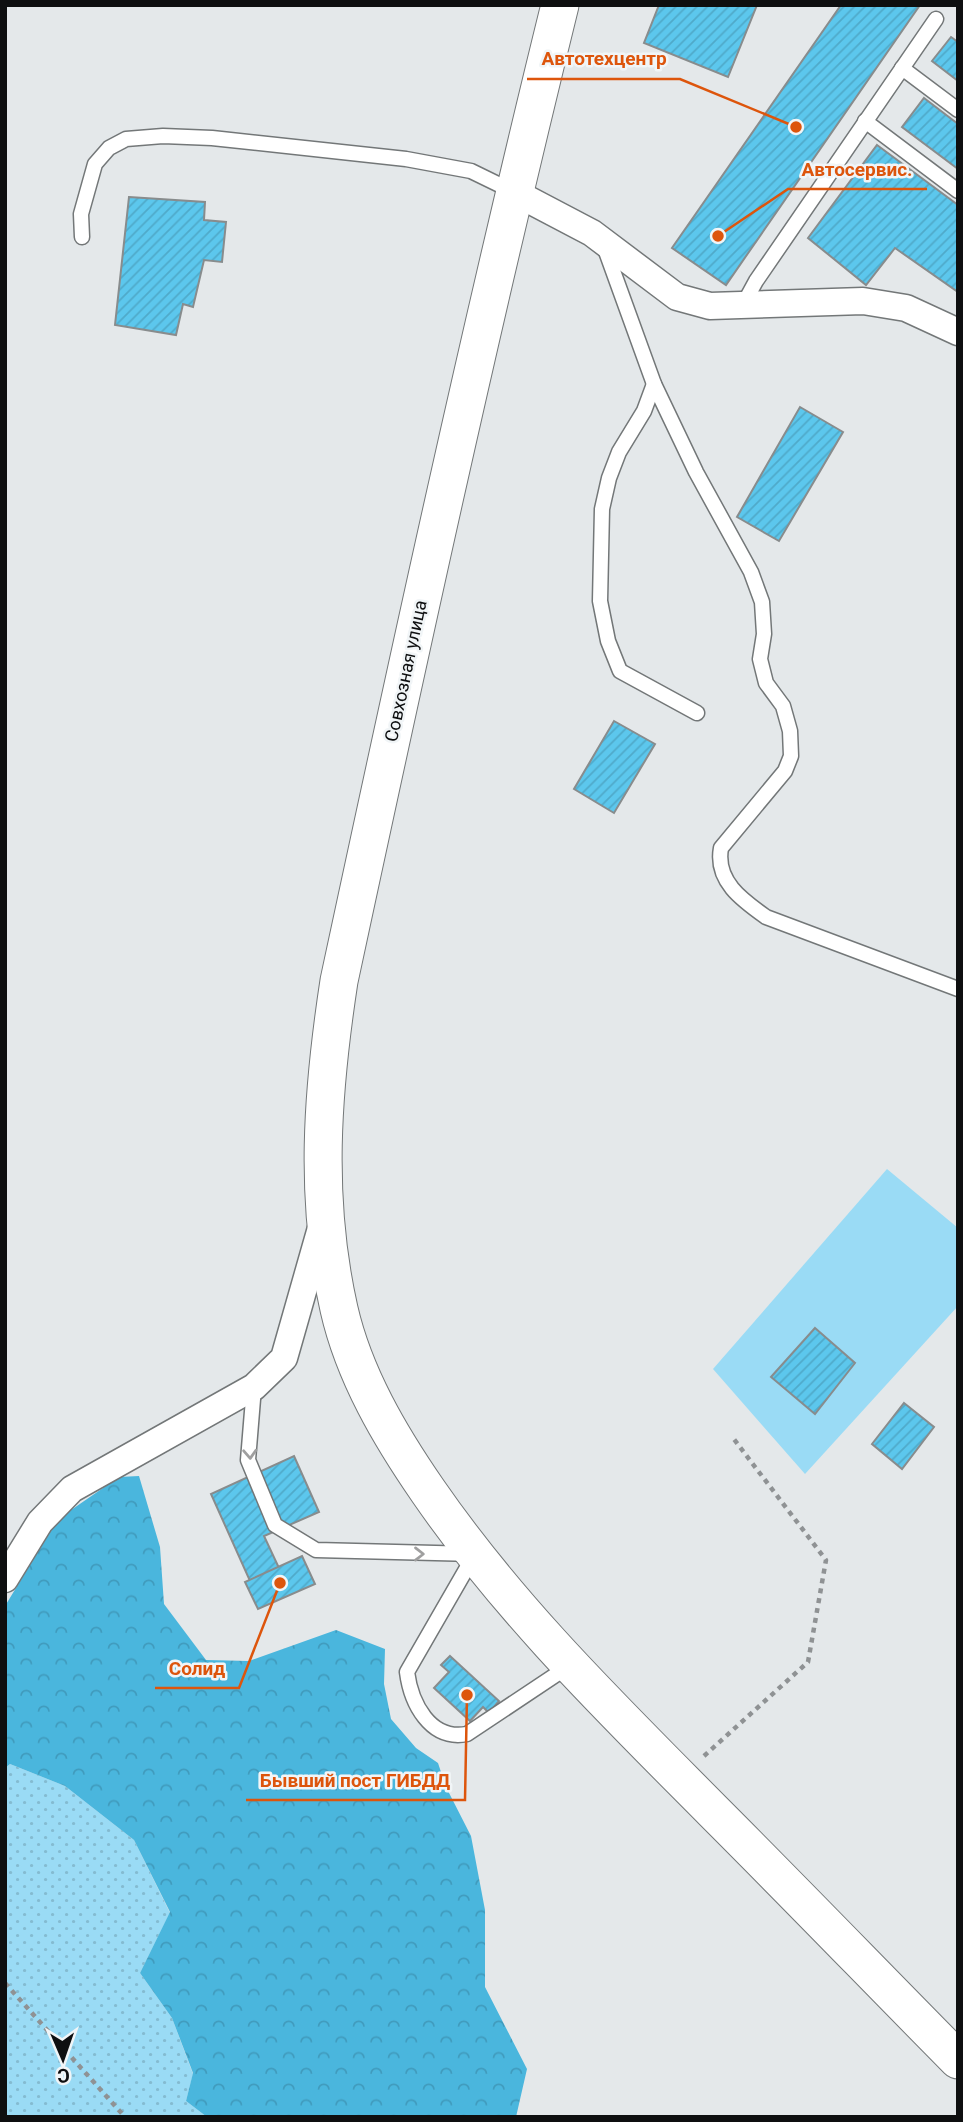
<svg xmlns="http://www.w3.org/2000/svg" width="963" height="2122" viewBox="0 0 963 2122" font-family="Roboto,sans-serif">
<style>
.grass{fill:url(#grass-dots)}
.forest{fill:url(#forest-crowns)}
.garden{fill:#9adbf5}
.building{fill:url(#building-hatch);stroke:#888c8d;stroke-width:2}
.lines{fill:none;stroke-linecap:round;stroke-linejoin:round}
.lane-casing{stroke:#737778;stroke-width:17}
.street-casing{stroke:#737778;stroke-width:29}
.secondary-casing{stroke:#737778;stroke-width:39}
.path{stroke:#8f9294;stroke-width:4.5;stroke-dasharray:5 5;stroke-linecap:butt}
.lane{stroke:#fff;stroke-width:14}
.street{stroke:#fff;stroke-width:26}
.secondary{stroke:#fff;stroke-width:37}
.oneway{stroke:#9f9f9f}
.labels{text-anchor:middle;stroke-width:5;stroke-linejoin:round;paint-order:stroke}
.street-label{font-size:18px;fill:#0e0f10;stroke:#f1f5f7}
.leader{fill:none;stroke:#dd550c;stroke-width:2.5}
.callout-dot{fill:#dd550c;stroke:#f1f5f7;stroke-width:2.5}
.callout-label{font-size:19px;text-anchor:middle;font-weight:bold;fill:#dd550c;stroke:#f1f5f7;stroke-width:5;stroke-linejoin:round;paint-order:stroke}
</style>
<defs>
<pattern id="grass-dots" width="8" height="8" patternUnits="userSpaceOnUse" patternTransform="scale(1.75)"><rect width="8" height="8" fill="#9adbf5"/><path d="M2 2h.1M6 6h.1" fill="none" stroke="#84bbd1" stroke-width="1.8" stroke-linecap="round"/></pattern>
<pattern id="forest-crowns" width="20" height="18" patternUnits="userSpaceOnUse" patternTransform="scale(1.75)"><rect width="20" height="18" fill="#4ab6dd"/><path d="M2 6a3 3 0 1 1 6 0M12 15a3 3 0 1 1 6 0" fill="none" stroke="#409bbd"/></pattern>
<pattern id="building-hatch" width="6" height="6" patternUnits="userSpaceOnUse" patternTransform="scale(1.75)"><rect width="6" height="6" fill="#5cc7ed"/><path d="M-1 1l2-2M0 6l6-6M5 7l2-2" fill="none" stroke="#4faaca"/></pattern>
</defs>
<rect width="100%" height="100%" fill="#e4e8ea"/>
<polygon class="grass" points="10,1764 65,1786 134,1840 170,1913 140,1973 172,2018 193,2074 186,2101 207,2117 5,2117 5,1768"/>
<polygon class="forest" points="139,1476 160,1547 164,1604 206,1660 249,1661 336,1630 385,1649 384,1684 391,1719 416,1748 438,1763 446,1787 471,1836 485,1910 485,1987 527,2069 516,2117 207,2117 186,2101 193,2073 172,2018 140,1973 170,1912 134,1840 65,1786 10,1764 5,1768 5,1606 58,1519 119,1477"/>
<polygon class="garden" points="887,1169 958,1228 958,1306 805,1474 713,1369"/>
<g class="building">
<polygon points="659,5 757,5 728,77 644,43"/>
<polygon points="841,5 920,5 726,285 672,248"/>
<polygon points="951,37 958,42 958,81 932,61"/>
<polygon points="924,98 958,124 958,169 902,127"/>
<polygon points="877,145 958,205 958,292 895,248 866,285 808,238"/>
<polygon points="129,197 205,202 204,220 226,222 222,262 204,260 193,307 183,304 176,335 115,325"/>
<polygon points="800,407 843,432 779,541 737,517"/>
<polygon points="614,721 655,744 614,813 574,789"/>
<polygon points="815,1328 855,1363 815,1414 771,1377"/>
<polygon points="904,1403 934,1427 902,1469 872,1444"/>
<polygon points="294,1456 319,1512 264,1536 279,1568 250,1581 211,1494"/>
<polygon points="302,1556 315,1584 258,1609 245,1582"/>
<polygon points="450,1656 499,1701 489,1713 483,1707 470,1721 434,1688 449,1672 441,1665"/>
</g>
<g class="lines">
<g class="lane-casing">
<g id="lane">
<polyline points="902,68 958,110"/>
<polyline points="865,121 958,191"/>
<polyline points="82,237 81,214 95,164 109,148 126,139 163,136 212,138 406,159 471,171 514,192"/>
<path d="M604,246L654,384L696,472L751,572L762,602L764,634L760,659L766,683L783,706L790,731L791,756L785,771L721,848C715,881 742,900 766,917L958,989"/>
<polyline points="744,303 756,281 936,19"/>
<polyline points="654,384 644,411 619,452 609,478 602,509 600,601 608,641 620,671 697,713"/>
<path d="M254,1387L248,1460L275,1525L316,1550L475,1554L407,1672C411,1703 430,1741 467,1734L569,1666"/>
</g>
</g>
<g class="street-casing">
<g id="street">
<polyline points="514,192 592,233 677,297 710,306 863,301 906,308 958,332"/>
<polyline points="5,1579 40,1522 72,1489 254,1387 284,1358 321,1228"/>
</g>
</g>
<g class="secondary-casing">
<path id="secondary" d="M560,5C480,329 409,655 339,981C322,1092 314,1198 339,1309C354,1375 390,1436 428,1491C510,1610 612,1709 713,1811C795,1893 876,1977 958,2060"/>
</g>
<g class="path">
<polyline points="704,1756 808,1662 826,1560 733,1438"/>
<polyline points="5,1983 125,2117"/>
</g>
<use href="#lane" class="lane"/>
<use href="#street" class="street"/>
<use href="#secondary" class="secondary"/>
</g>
<defs><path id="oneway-chevron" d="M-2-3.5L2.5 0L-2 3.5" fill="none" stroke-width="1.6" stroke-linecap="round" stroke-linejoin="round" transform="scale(1.75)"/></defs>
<g class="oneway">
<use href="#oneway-chevron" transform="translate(250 1454) rotate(87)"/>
<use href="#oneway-chevron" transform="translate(419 1554)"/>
</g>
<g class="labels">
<g class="street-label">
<text transform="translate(406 671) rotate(-78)" y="6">Совхозная улица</text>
</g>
</g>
<path class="leader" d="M796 127L680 79H527M718 236L788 189H927M280 1583L239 1688H155M467 1695L465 1800H246"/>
<g class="callout-dot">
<circle cx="796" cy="127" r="7"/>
<circle cx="718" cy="236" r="7"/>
<circle cx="280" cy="1583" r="7"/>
<circle cx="467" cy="1695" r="7"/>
</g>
<g class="callout-label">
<text x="604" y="65">Автотехцентр</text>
<text x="857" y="176">Автосервис.</text>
<text x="197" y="1675">Солид</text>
<text x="355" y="1787">Бывший пост ГИБДД</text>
</g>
<rect width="963" height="2122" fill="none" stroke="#0e0f10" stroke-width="14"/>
<g transform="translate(63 2059) rotate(178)" stroke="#f1f5f7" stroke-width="5" paint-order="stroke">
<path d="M0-5L12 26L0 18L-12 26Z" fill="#0e0f10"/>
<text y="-10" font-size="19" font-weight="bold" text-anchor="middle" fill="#0e0f10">С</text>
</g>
</svg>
